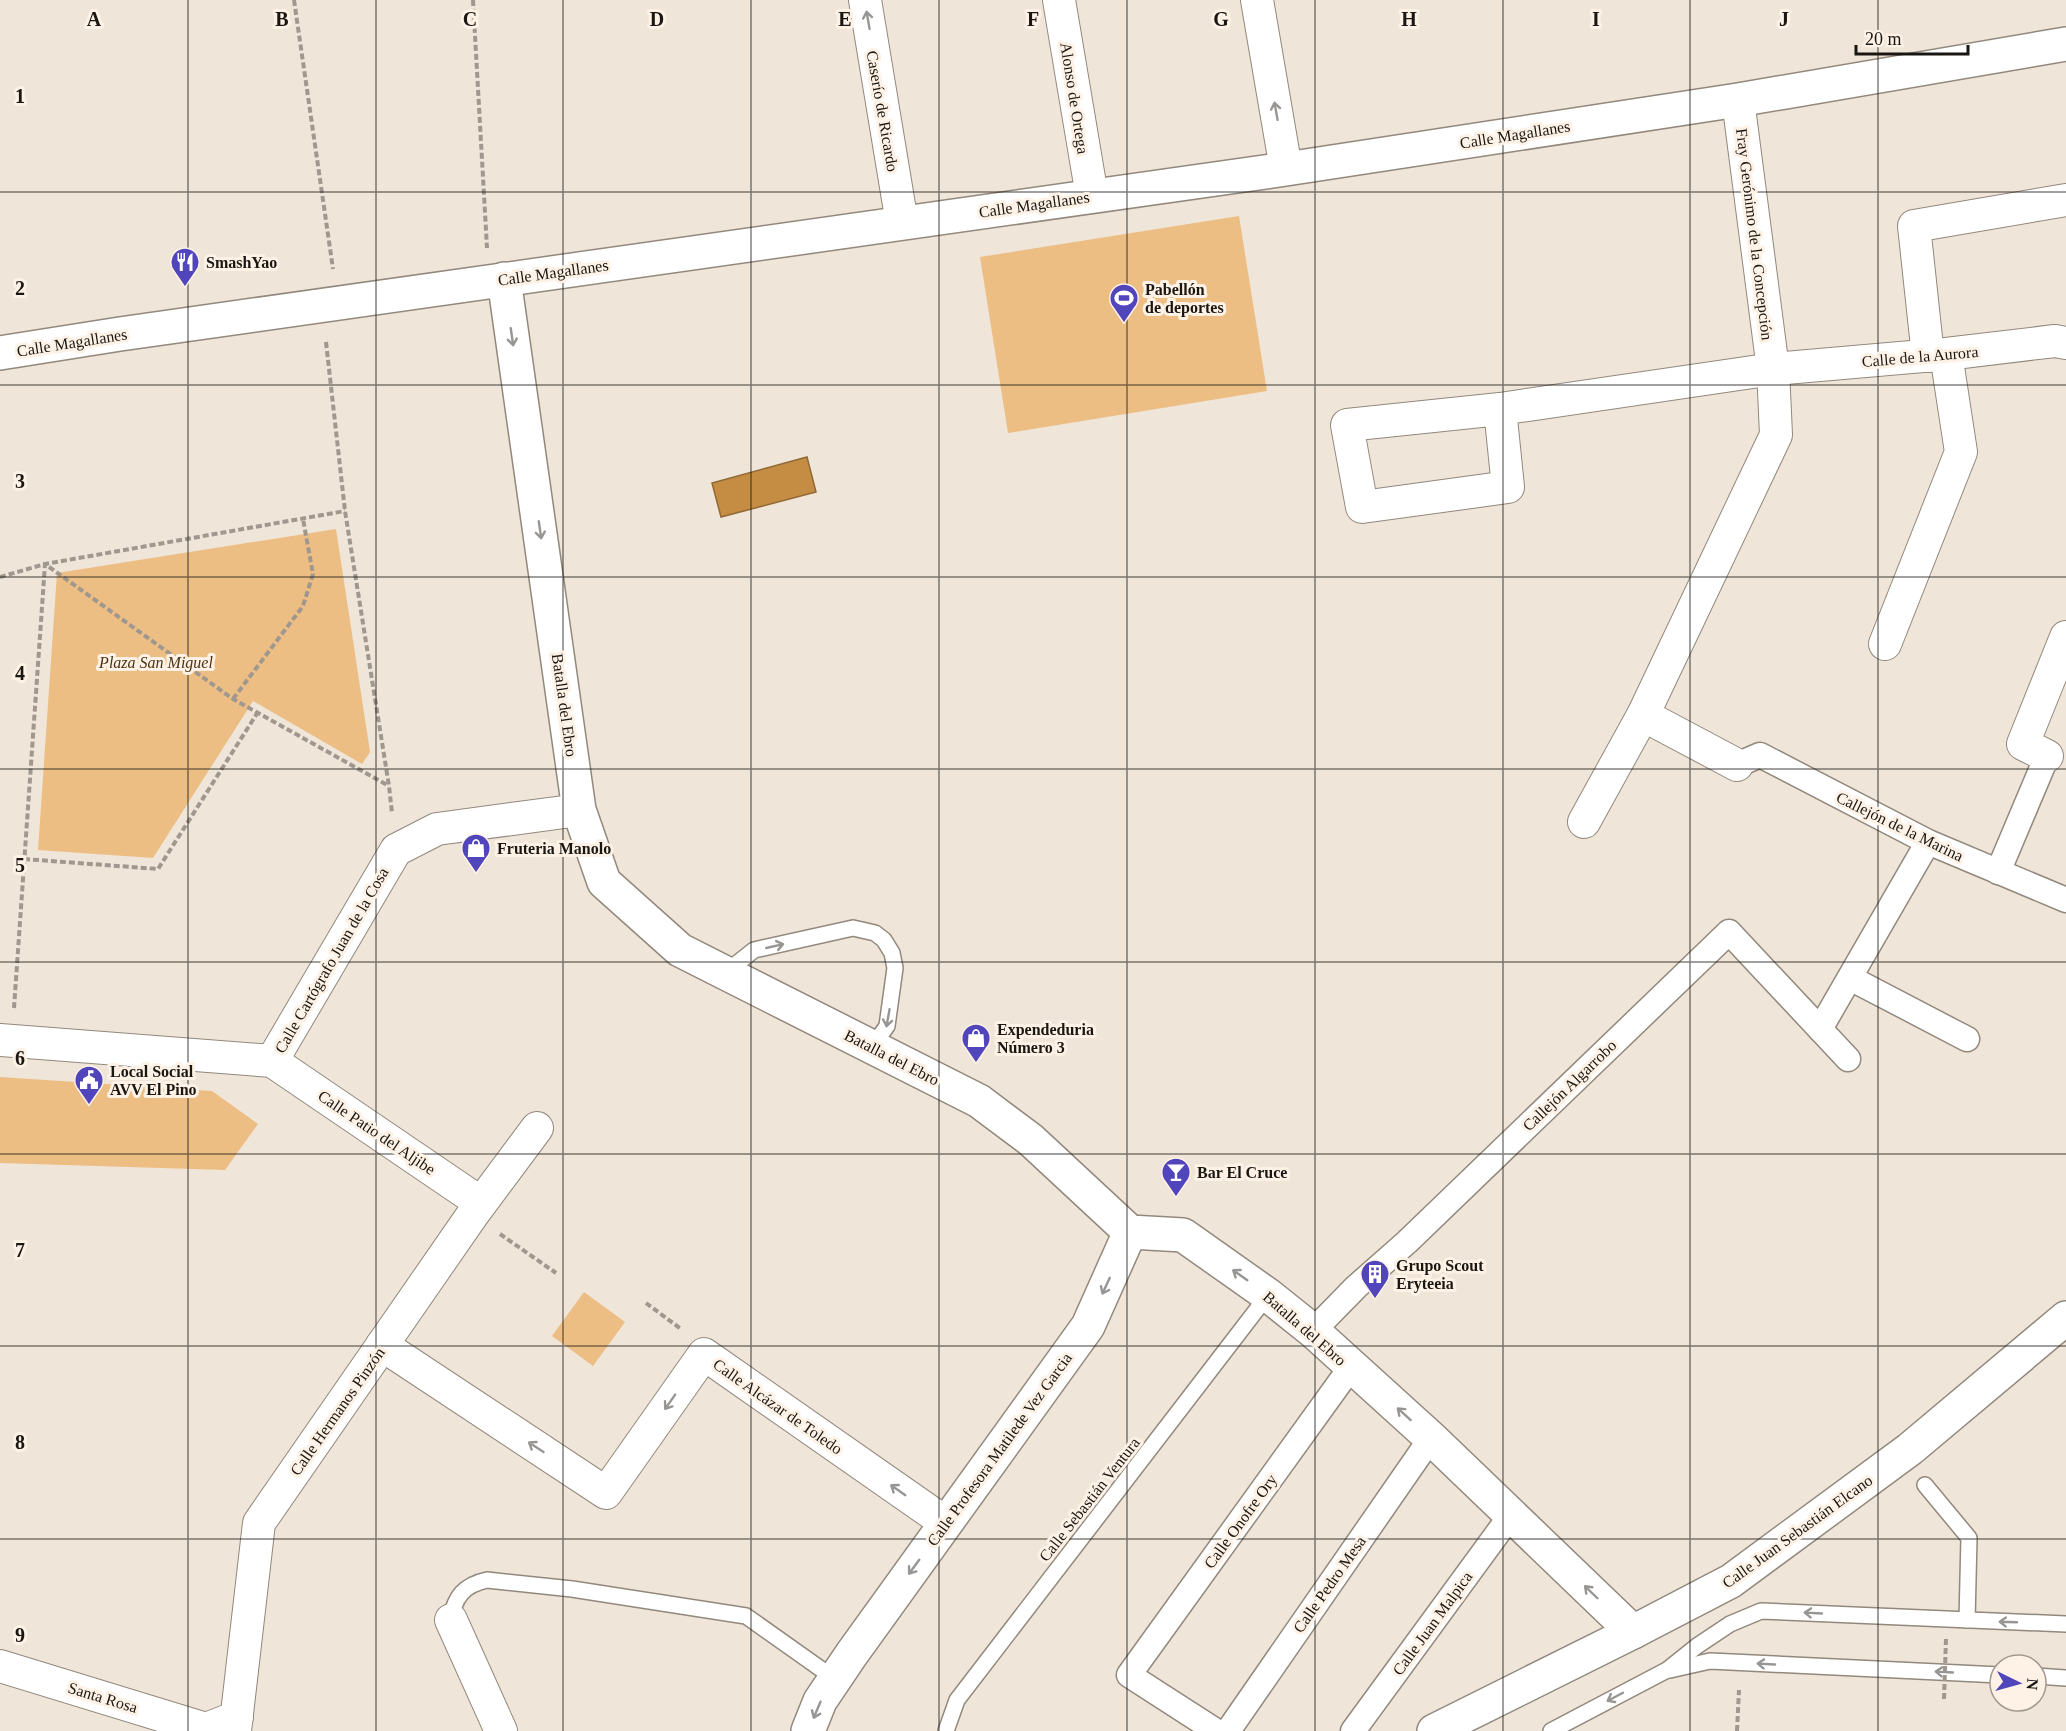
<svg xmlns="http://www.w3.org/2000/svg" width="2066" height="1731" viewBox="0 0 2066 1731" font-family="'Times New Roman',serif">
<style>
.green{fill:#edbe84}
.water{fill:#c48d43;stroke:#916934;stroke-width:1.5}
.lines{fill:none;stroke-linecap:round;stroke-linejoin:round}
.service-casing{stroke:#92887c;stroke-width:18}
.pedestrian-casing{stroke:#92887c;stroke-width:27}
.minor-casing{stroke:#92887c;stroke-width:34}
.tertiary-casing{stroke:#92887c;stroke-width:36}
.path{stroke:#a0988f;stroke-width:4;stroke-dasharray:6 3;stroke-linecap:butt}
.service{stroke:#fff;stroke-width:15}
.pedestrian{stroke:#fff;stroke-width:24}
.minor{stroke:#fff;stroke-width:32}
.tertiary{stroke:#fff;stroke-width:33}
.path-bridge{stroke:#a0988f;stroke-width:4;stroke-dasharray:6 3;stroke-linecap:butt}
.oneway{stroke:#989694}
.grid{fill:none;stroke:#1a1612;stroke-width:1.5;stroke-opacity:0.55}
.labels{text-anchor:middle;stroke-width:6;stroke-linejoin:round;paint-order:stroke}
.street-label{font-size:16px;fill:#1a1612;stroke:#fdf2e5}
.poi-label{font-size:16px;font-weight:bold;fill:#1a1612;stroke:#fdf2e5;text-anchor:start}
.park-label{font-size:16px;font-style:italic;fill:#4b3314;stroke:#fdf2e5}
.grid-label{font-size:20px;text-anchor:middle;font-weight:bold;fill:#1a1612;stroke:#fdf2e5;stroke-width:6;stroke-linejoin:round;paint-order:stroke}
</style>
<rect width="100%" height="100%" fill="#efe5d8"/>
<g class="green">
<polygon points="1239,216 1267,391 1008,433 980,257"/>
<polygon points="336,529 370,752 362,764 253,701 153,858 38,850 57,573"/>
<polygon points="0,1077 212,1091 258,1124 225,1170 0,1163"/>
<polygon points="584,1292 625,1322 593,1366 552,1336"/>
</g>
<polygon class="water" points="807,457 816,492 721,517 712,483"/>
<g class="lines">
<g class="service-casing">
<g id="service">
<polyline points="725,973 754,950 853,928 875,933 884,940 892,953 895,968 887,1026 872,1047"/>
<polyline points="1925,1485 1969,1538 1967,1620"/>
<path d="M451,1620C454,1597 464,1585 487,1580L572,1589L746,1616L835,1679"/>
<polyline points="1670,1670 1710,1661 2000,1675"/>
<polyline points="2036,1676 2066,1678"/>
<polyline points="946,1731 957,1700 1268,1295"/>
<polyline points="1551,1731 1667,1670 1697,1646 1730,1624 1761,1611 2066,1624"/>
</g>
</g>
<g class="pedestrian-casing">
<g id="pedestrian">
<polyline points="1737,765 1760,755 1928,842 2066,900"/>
<polyline points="1998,872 2047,756"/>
<polyline points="1850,978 1967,1039"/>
<polyline points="1820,1029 1928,842"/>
<polyline points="1313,1331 1356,1287 1407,1242 1729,932 1848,1059"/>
<polyline points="1216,1731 1129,1675 1351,1367"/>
<polyline points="1228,1731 1431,1438"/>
<polyline points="1353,1731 1511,1515"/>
</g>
</g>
<g class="minor-casing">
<g id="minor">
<polyline points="865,0 902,223"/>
<polyline points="1059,0 1092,196"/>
<polyline points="1257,0 1286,169"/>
<polyline points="1928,356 1914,226 2066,200"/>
<polyline points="1500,409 1508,487 1362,507 1347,425 1500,409 1773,369 1946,354 2055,341 2066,343"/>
<polyline points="1885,644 1961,452 1946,354"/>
<polyline points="1643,715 1737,765"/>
<polyline points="2047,756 2023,744 2066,637"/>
<polyline points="1584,822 1643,715 1776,435 1773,369 1738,100"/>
<polyline points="0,1040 272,1061 481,1203"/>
<polyline points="272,1061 396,850 437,829 579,810"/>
<polyline points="382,1345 606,1493 704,1354 946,1523"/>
<polyline points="451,1620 501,1731"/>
<polyline points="0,1666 206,1729 237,1717"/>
<polyline points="235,1731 259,1523 473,1214 537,1128"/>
</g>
</g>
<g class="tertiary-casing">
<g id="tertiary">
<polyline points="504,279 579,810 604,882 680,950 979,1101 1031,1140 1130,1232 1183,1235 1268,1295 1313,1331 1431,1438 1633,1632"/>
<polyline points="0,353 120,334 1286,169 1738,100 2066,44"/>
<polyline points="808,1731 820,1701 851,1655 1088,1326 1130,1232"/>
<polyline points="1434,1731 1633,1632 1731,1581 1910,1449 2066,1318"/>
</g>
</g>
<g class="path">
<polyline points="294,0 333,269"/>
<polyline points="473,0 487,248"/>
<polyline points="326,342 345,511 389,786 392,813"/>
<polyline points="0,577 45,564 345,511"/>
<polyline points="233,699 303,606 313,574 303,519"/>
<polyline points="24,859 158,869 258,712"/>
<polyline points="14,1008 45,564 233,699 389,786"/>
<polyline points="500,1234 556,1273"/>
<polyline points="646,1303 681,1329"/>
<polyline points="1737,1731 1739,1690"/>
</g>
<use href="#service" class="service"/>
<use href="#pedestrian" class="pedestrian"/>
<use href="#minor" class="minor"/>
<use href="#tertiary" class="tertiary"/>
<polyline class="path-bridge" points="1944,1699 1946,1639"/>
</g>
<defs><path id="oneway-shaft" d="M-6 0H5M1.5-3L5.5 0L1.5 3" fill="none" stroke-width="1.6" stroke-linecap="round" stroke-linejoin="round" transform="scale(1.5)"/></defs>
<g class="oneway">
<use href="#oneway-shaft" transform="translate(868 20) rotate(-100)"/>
<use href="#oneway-shaft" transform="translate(1276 111) rotate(-100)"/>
<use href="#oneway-shaft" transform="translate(512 337) rotate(82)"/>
<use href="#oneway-shaft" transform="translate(540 530) rotate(82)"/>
<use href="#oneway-shaft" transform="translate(775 946) rotate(-13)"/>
<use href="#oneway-shaft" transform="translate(888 1018) rotate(100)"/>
<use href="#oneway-shaft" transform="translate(1240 1275) rotate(-145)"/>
<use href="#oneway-shaft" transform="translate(1106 1286) rotate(115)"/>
<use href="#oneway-shaft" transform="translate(670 1402) rotate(125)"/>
<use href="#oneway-shaft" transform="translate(1404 1414) rotate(-138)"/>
<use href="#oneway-shaft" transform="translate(536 1447) rotate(-147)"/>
<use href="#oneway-shaft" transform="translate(898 1490) rotate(-145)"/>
<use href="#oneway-shaft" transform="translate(914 1567) rotate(126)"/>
<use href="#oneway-shaft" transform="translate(1591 1592) rotate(-136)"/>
<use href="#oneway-shaft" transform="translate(1813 1613) rotate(-177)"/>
<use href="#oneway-shaft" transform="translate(2008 1622) rotate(-178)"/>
<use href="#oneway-shaft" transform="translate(1766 1664) rotate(-177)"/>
<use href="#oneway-shaft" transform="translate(1944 1672) rotate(-177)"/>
<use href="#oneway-shaft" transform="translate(1615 1697) rotate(152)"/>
<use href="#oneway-shaft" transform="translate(817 1710) rotate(113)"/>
</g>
<path class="grid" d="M188,0V1731M376,0V1731M563,0V1731M751,0V1731M939,0V1731M1127,0V1731M1315,0V1731M1503,0V1731M1690,0V1731M1878,0V1731M0,192H2066M0,385H2066M0,577H2066M0,769H2066M0,962H2066M0,1154H2066M0,1346H2066M0,1539H2066"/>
<defs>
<g id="restaurant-pin" transform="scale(1.5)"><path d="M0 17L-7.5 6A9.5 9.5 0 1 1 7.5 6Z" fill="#5145bc" stroke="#fdf2e5"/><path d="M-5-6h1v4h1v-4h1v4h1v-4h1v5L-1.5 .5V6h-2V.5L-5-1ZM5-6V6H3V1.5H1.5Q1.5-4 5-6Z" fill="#fff"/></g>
<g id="stadium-pin" transform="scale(1.5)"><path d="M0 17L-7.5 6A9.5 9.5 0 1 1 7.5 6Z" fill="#5145bc" stroke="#fdf2e5"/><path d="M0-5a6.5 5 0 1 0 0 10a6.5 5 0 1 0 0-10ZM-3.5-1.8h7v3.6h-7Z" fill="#fff"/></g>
<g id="shop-pin" transform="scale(1.5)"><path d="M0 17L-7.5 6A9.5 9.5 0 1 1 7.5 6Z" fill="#5145bc" stroke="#fdf2e5"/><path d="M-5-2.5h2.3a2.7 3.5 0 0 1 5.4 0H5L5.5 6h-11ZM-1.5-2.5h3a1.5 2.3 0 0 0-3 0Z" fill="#fff"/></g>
<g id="civic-pin" transform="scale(1.5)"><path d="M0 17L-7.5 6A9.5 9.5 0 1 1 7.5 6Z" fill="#5145bc" stroke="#fdf2e5"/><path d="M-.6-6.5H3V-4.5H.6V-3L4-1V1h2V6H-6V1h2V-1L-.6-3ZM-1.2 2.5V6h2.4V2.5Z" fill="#fff"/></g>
<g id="bar-pin" transform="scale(1.5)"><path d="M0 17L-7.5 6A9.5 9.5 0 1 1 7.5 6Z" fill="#5145bc" stroke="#fdf2e5"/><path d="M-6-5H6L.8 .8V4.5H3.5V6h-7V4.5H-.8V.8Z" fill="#fff"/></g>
<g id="building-pin" transform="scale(1.5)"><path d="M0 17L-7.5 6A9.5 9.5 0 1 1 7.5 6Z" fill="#5145bc" stroke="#fdf2e5"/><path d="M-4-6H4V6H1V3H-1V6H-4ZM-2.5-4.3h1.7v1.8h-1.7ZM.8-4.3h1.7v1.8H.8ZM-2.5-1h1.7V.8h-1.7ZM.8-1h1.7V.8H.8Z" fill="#fff"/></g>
</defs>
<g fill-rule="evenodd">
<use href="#restaurant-pin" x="185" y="262"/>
<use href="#stadium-pin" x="1124" y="298"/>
<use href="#shop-pin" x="476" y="848"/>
<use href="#shop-pin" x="976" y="1038"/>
<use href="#civic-pin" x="89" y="1080"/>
<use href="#bar-pin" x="1176" y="1172"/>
<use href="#building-pin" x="1375" y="1274"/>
</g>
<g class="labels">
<g class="street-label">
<text transform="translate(1075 98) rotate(81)" y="6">Alonso de Ortega</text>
<text transform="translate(883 111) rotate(80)" y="6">Caserío de Ricardo</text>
<text transform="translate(1515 134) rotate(-9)" y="6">Calle Magallanes</text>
<text transform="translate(1034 204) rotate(-8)" y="6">Calle Magallanes</text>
<text transform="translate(1755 234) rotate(83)" y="6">Fray Gerónimo de la Concepción</text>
<text transform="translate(553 272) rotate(-8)" y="6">Calle Magallanes</text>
<text transform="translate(72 342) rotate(-9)" y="6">Calle Magallanes</text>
<text transform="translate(1920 356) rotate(-5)" y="6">Calle de la Aurora</text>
<text transform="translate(565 705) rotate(82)" y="6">Batalla del Ebro</text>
<text transform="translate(1900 826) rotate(26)" y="6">Callejón de la Marina</text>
<text transform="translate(331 960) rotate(-60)" y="6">Calle Cartógrafo Juan de la Cosa</text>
<text transform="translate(892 1057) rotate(27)" y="6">Batalla del Ebro</text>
<text transform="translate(1569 1085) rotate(-44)" y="6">Callejón Algarrobo</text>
<text transform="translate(377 1132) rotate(34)" y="6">Calle Patio del Aljibe</text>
<text transform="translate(1305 1328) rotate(41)" y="6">Batalla del Ebro</text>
<text transform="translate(778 1406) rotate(35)" y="6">Calle Alcázar de Toledo</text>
<text transform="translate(337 1411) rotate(-55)" y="6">Calle Hermanos Pinzón</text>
<text transform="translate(999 1449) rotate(-54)" y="6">Calle Profesora Matilede Vez Garcia</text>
<text transform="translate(1089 1499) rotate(-52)" y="6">Calle Sebastián Ventura</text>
<text transform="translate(1240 1521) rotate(-54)" y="6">Calle Onofre Ory</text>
<text transform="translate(1797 1531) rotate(-36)" y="6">Calle Juan Sebastián Elcano</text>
<text transform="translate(1329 1584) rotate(-55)" y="6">Calle Pedro Mesa</text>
<text transform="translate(1432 1623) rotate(-54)" y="6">Calle Juan Malpica</text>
<text transform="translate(103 1697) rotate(17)" y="6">Santa Rosa</text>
</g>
<g class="poi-label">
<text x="206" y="268">SmashYao</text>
<text x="1145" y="295">Pabellón<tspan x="1145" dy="18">de deportes</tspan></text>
<text x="497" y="854">Fruteria Manolo</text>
<text x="997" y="1035">Expendeduria<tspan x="997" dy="18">Número 3</tspan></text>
<text x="110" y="1077">Local Social<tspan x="110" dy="18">AVV El Pino</tspan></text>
<text x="1197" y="1178">Bar El Cruce</text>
<text x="1396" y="1271">Grupo Scout<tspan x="1396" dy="18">Eryteeia</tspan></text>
</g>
<g class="park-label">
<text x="156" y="668">Plaza San Miguel</text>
</g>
</g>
<g class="grid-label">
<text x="94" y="26">A</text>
<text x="282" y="26">B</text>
<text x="470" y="26">C</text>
<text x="657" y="26">D</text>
<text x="845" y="26">E</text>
<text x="1033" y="26">F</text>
<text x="1221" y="26">G</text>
<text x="1409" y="26">H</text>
<text x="1596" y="26">I</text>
<text x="1784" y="26">J</text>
<text x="20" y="103">1</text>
<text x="20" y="295">2</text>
<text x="20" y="488">3</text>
<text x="20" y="680">4</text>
<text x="20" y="872">5</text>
<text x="20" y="1065">6</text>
<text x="20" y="1257">7</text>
<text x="20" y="1449">8</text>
<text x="20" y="1642">9</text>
</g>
<g transform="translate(2018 1683) rotate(95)"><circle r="28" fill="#fdf2e5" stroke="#a29a91" stroke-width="1.5"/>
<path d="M0-4.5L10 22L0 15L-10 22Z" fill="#5145bc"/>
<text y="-9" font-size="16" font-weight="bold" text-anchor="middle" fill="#1a1612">N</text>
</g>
<path d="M1856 45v9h112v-9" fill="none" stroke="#1a1612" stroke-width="3"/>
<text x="1865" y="45" font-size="18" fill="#1a1612" stroke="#fdf2e5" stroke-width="4.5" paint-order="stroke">20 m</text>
</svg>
